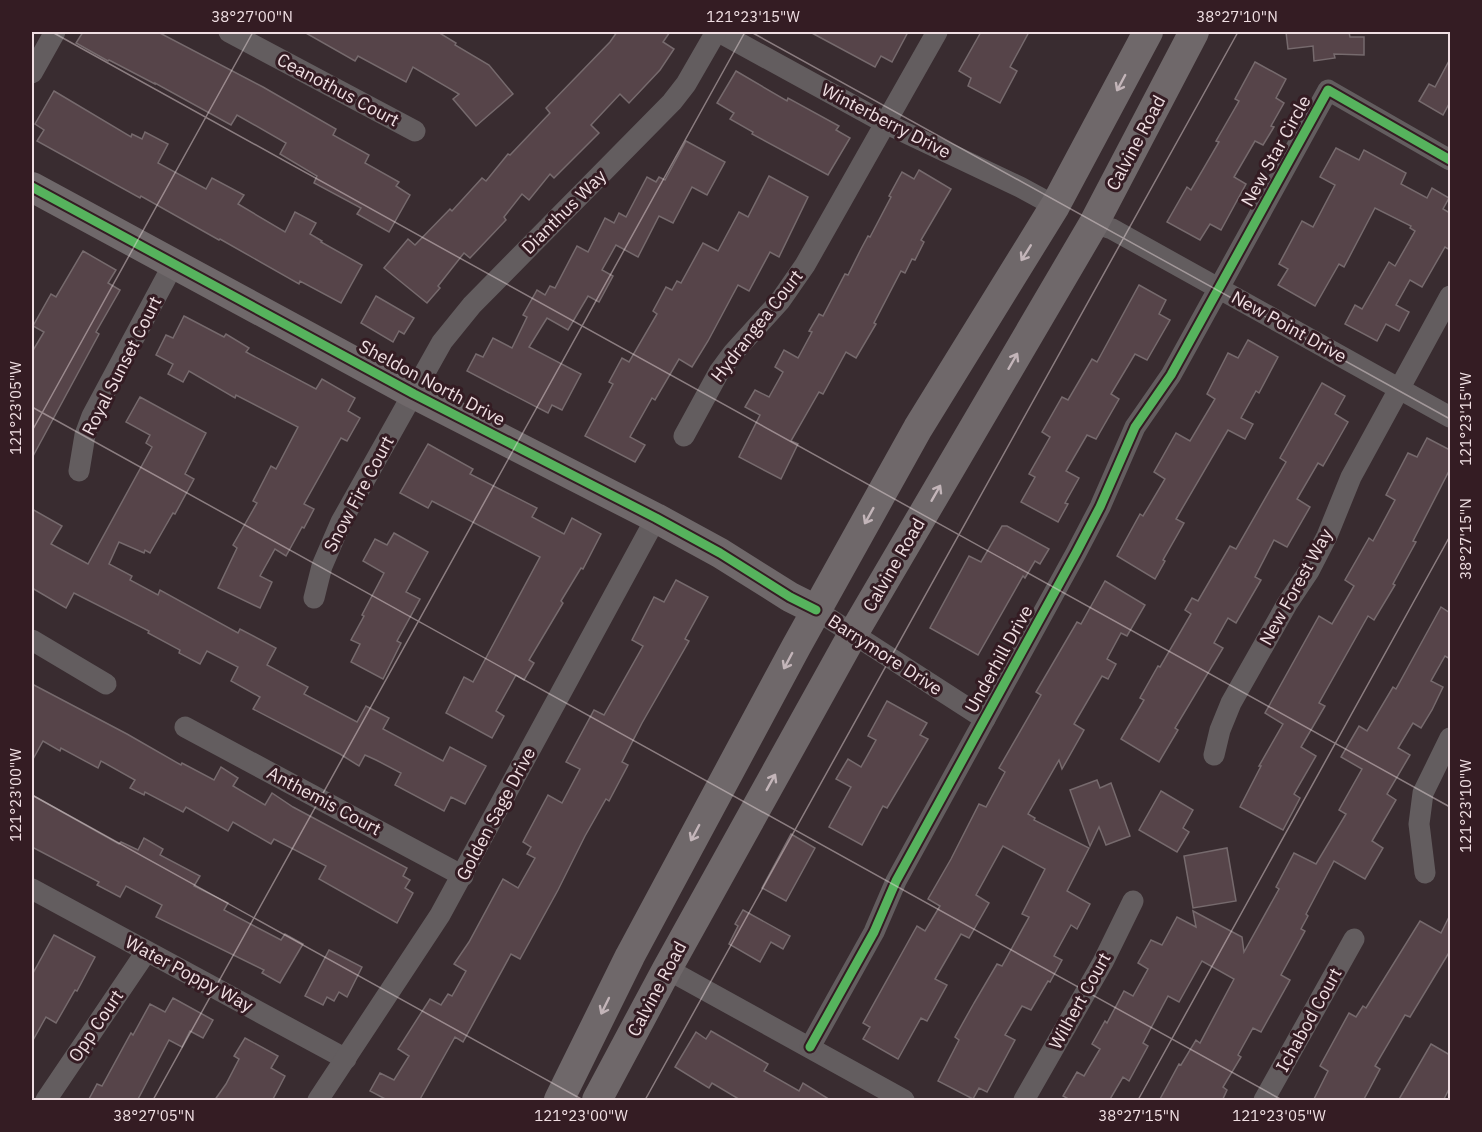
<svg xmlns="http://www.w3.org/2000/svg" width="1482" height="1132" viewBox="0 0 1482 1132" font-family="'IBM Plex Sans',sans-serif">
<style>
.building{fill:#564449;stroke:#766a6d;stroke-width:1.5}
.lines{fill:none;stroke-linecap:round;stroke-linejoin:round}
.street{stroke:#635d5f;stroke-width:21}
.secondary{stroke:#6f686a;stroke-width:30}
.cycleway-casing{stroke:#341c23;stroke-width:13}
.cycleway{stroke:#56b35d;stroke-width:9}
.oneway{stroke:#c3b5b9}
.ticks{fill:none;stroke:#f0dfe3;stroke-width:1.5;stroke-opacity:0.45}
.labels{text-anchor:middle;stroke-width:6;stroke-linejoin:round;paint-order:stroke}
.street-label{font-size:18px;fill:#f0dfe3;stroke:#341c23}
.neatline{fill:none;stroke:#f0dfe3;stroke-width:2}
.ticks-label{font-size:15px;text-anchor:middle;fill:#f0dfe3}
</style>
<rect width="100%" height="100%" fill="#392c30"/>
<g class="building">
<polygon points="83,32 158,32 263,87 336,129 333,135 369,155 365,163 399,182 396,186 410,195 389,232 357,214 361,208 314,183 317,176 280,154 286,143 237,115 231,125 155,83 155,84 109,60 108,61 76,43"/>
<polygon points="304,32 438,32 456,43 455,45 489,65 513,94 476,126 453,99 459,94 413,67 406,82 358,56 355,61"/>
<polygon points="617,32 670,32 663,42 674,49 660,70 629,103 620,94 591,125 599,133 554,178 550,174 529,200 522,194 504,217 506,220 470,258 464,253 438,286 440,288 427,303 384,268 408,239 415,245 450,209 452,211 482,178 486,181 508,154 510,155 550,113 546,108 610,42"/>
<polygon points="810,32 908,32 892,62 881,56 875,67"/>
<polygon points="981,32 1029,32 1010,67 1017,71 1000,103 968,86 971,78 959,71"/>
<polygon points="1286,32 1349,32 1350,37 1364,37 1364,55 1334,54 1335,58 1314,61 1313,46 1288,49"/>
<polygon points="1450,59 1450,102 1443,115 1419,101 1429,84 1435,87"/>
<polygon points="1255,62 1286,79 1276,98 1284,103 1271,126 1274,127 1263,145 1255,141 1234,177 1246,184 1221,230 1210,224 1200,240 1167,222 1187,187 1191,190 1219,142 1216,141 1239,101 1235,99"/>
<polygon points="736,71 787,101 788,98 839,126 836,130 850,138 828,175 752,134 753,132 730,119 734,113 717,103"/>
<polygon points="54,91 131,137 132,134 142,139 145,132 168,144 158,163 206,189 212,178 244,195 238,204 285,232 295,212 316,223 310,234 322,241 321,242 362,265 341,303 300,281 299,284 220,239 219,240 141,196 140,198 37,141 44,130 35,124"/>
<polygon points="686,141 725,162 707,195 692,187 673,223 659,216 638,257 616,245 602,270 613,276 599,302 588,296 568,330 547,318 529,347 581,374 562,410 552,405 548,413 467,371 476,354 483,357 493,338 512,348 527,317 523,315 537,290 545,295 550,286 555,288 577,246 588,252 605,218 614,223 619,213 626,217 647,177 656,182 659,177 665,180"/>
<polygon points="1336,148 1359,160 1364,150 1406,173 1401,184 1427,198 1432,188 1449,198 1443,209 1450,213 1450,250 1445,247 1422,287 1410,280 1396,305 1409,312 1399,331 1386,324 1377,341 1345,324 1355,305 1362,309 1389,262 1395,266 1415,231 1410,228 1411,226 1375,208 1344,267 1339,264 1315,306 1278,285 1288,269 1279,264 1302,221 1313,227 1335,185 1320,177"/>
<polygon points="919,170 951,189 921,240 924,242 915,260 912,259 905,273 901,271 874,323 876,324 856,358 846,352 823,394 819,392 791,441 798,444 781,479 739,457 760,415 745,407 755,390 769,397 783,372 775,367 784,350 798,358 812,332 809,331 819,314 823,316 845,274 848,275 861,249 868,236 870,237 891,197 889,196 902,172 914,179"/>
<polygon points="769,176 808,197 779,257 770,252 749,291 738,285 708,341 692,367 679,359 655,400 652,398 630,437 645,445 635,462 585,436 613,384 609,382 622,358 629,362 657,314 653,311 666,287 672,290 677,281 681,283 703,243 718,251 739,212 748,217"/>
<polygon points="83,251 116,270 108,283 120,290 96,332 99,334 32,458 32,352 44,332 33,326 51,294 56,297"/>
<polygon points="1139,285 1166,300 1159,314 1170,320 1147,360 1135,354 1111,394 1119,399 1096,439 1087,435 1066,471 1079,478 1065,503 1068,504 1058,522 1021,502 1035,477 1029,474 1050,437 1042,432 1062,397 1068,400 1092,359 1097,362"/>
<polygon points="376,296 414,318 404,334 399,331 393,342 361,323"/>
<polygon points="184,316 224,337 226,334 249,348 246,352 316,389 322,379 355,398 348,411 360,418 347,441 341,438 304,504 314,509 304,528 302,527 286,556 275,549 260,576 272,582 260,608 218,588 237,548 233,545 257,503 253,501 271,466 276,469 298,427 236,395 235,398 189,371 183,382 168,374 173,364 156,355 166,335 173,338"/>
<polygon points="1248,340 1278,357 1259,393 1256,391 1241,418 1253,424 1245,439 1228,430 1176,519 1184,523 1163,560 1165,561 1155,579 1117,556 1140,514 1143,516 1165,479 1154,472 1176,433 1190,441 1215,399 1207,394 1228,353 1238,358"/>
<polygon points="1322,383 1345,396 1335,414 1348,422 1323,466 1318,463 1297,499 1310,507 1287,547 1274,540 1255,577 1261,580 1236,623 1228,618 1214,643 1223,648 1175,728 1178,730 1159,762 1121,739 1144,700 1140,698 1158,666 1160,667 1191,614 1185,610 1192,598 1198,601 1230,546 1236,549 1286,462 1280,458"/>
<polygon points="140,397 206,433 185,474 194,479 175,514 173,513 150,553 145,550 144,553 119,542 109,564 132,576 130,580 158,595 160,590 238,633 240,629 276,648 267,665 308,687 304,694 357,722 366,706 389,718 383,729 443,761 450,747 486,766 465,804 451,797 444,811 395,785 401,773 376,760 365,755 359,766 340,754 253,709 260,697 231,681 238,667 207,651 200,664 179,653 180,650 148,633 149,631 74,593 66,608 32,588 32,509 62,526 51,544 88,564 152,447 146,443 150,435 126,422"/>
<polygon points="1427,438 1450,450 1450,469 1413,541 1416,542 1393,584 1395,585 1374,620 1368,616 1319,703 1325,706 1301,747 1316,756 1294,794 1300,798 1283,830 1240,807 1261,766 1259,766 1283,724 1265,713 1319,616 1332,624 1354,586 1345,580 1369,538 1373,541 1395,500 1386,495 1408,453 1417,457"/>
<polygon points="428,444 473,469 470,474 537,508 532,517 564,534 572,518 601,534 583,569 581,568 561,601 563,603 529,660 534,663 524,680 516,675 496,711 504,716 492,738 446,713 464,677 473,682 540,557 432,501 428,508 400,493"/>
<polygon points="1002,526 1007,526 1049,549 1040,564 1035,561 1025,578 1023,576 978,655 930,628 969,556 981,562"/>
<polygon points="394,533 428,552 406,592 420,599 397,641 401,643 383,679 351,662 360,644 351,640 364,616 362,615 384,573 363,561 375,539 387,545"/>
<polygon points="676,580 708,597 685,639 689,641 642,723 622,762 628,765 609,801 606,799 585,836 558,890 520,959 511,954 463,1042 455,1037 419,1101 389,1101 370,1091 380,1073 394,1080 409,1056 398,1049 430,999 441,1005 448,994 452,996 466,971 454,964 469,942 503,879 518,888 535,858 527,854 531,847 523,842 548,795 562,803 580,769 566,762 594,710 604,715 643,646 632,640 654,597 664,602"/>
<polygon points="1105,581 1145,605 1127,636 1121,633 1107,659 1116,664 1108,679 1102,676 1074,724 1084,730 1062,769 1059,760 1028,814 1035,818 1034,820 1089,848 1067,891 1090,904 1077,929 1071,925 1054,956 1062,960 1050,982 1048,981 1031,1010 1022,1006 1005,1035 1015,1040 987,1092 979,1088 973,1099 938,1081 959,1040 955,1037 974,1003 997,964 1002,966 1029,917 1022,914 1045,869 1003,846 976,895 989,903 969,938 961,934 935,979 947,985 927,1021 921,1018 898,1059 863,1039 870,1027 863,1023 917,926 925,931 940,906 928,899 951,859 979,804 986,807 1005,772 999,768 1041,695 1036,692 1077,622 1081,624"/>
<polygon points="1441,607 1450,613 1450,659 1445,656 1431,681 1443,687 1432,710 1421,728 1413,723 1398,748 1410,755 1387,794 1396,800 1372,841 1383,848 1365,879 1334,861 1306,914 1308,916 1301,929 1305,931 1281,975 1290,980 1261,1032 1253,1028 1238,1055 1241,1057 1223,1087 1227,1090 1222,1101 1159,1101 1179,1064 1181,1065 1196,1040 1200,1043 1234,979 1202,961 1179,1002 1168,996 1143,1043 1148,1046 1129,1081 1123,1077 1109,1101 1072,1101 1063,1096 1077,1072 1084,1076 1100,1049 1092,1044 1105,1021 1107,1023 1124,991 1133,996 1148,969 1138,963 1151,940 1162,945 1177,917 1196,927 1193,911 1242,937 1244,952 1279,889 1276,887 1294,853 1316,864 1346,814 1339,810 1362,769 1341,757 1359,726 1367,731 1393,687 1396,689"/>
<polygon points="32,684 127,734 181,765 182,763 214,780 221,767 238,778 233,786 265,805 272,793 293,807 407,868 403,876 410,880 405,888 413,893 397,923 319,879 326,866 274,839 271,844 233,822 228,831 186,807 183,812 145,792 144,795 130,788 135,780 101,761 98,768 61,748 60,751 43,741 32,761"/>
<polygon points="887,701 927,723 920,735 928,739 887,808 883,806 862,845 829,827 851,787 836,779 848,759 861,767 876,740 868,736"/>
<polygon points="1097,780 1100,788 1111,783 1130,836 1106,845 1099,827 1090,846 1070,790"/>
<polygon points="1161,791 1193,810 1183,828 1189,832 1177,852 1139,830"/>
<polygon points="32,795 119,844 121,842 138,850 144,838 163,849 160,855 200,876 194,886 228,903 224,910 281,940 285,934 303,944 280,983 262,973 264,970 156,917 162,905 126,886 120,897 97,885 99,882 32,847"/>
<polygon points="791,834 815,848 786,901 762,888"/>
<polygon points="1227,848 1236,901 1193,908 1184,856"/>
<polygon points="743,910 790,936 783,949 771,942 760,962 729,944 738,926 735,924"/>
<polygon points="1450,915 1450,951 1410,1017 1405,1015 1375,1066 1380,1069 1363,1101 1313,1101 1328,1071 1320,1066 1349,1013 1356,1017 1363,1006 1366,1008 1420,921 1441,933"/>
<polygon points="54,935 95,957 77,991 75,990 56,1023 46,1017 32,1042 32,975"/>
<polygon points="329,950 362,967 347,997 339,992 334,1001 327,997 323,1005 305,996"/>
<polygon points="173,998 213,1020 203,1038 190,1031 182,1047 169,1040 137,1101 88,1101 97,1084 102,1086 131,1033 133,1035 150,1004 165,1012"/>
<polygon points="711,1031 768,1064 764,1071 799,1091 803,1083 832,1101 742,1101 712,1083 709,1088 675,1067 696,1032 706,1039"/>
<polygon points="245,1038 278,1056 271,1068 285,1076 272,1101 214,1101 226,1084 239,1059 234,1056"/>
<polygon points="1431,1044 1450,1055 1450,1087 1443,1101 1398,1101"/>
</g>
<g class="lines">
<g class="street">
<polyline points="229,32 415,131"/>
<polyline points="719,32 885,123 1020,187 1055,206"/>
<polyline points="32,73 55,32"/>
<polyline points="1094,223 1112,229 1450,417"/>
<polyline points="684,436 719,372 733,353 780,301 805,265 937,32"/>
<polyline points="79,471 85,435 92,416 174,263"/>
<polyline points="314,598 322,566 341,522 442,342 472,305 672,102 686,84 716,32"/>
<polyline points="816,610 985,719"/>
<polyline points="32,640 106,684"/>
<polyline points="185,727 463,876"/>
<polyline points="1214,755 1220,730 1231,703 1287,604 1309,571 1327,536 1351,477 1450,296"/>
<polyline points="1425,873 1419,824 1423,793 1450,738"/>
<polyline points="32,889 346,1059"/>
<polyline points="667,969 904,1100"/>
<polyline points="810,1047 874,932 896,881 1076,553 1100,507 1135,427 1171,375 1328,90 1450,160"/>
<polyline points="46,1100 146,952"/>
<polyline points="318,1100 440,915 656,518"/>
<polyline points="1024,1100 1103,962 1133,901"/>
<polyline points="1264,1100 1354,939"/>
</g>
<g class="secondary">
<polyline points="32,187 414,394 656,518 720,553 790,597 816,610"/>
<polyline points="559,1100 630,956 796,647 918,428 1055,206 1148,32"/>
<polyline points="597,1100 667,969 853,634 1094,223 1194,32"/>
</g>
<g class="cycleway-casing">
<g id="cycleway">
<polyline points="32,187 414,394 656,518 720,553 790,597 816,610"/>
<polyline points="810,1047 874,932 896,881 1076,553 1100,507 1135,427 1171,375 1328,90 1450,160"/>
</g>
</g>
<use href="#cycleway" class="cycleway"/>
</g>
<defs><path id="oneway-shaft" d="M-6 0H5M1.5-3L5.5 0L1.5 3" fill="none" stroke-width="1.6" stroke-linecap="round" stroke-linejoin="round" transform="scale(1.5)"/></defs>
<g class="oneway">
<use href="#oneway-shaft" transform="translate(1121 83) rotate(118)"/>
<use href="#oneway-shaft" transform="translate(1026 253) rotate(122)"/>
<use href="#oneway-shaft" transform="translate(1013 361) rotate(-60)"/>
<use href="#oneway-shaft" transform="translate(936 493) rotate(-60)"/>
<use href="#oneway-shaft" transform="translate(869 516) rotate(119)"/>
<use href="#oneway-shaft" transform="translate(788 661) rotate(118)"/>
<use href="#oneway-shaft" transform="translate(771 782) rotate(-61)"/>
<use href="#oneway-shaft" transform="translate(695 833) rotate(118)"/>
<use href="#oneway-shaft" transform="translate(605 1006) rotate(116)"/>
</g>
<path class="ticks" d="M52,32L1450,807M751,32L1450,419M1449,32H1450M32,407L1282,1100M32,431L253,32M32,795L583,1100M153,1100L745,32M645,1100L1238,32M1138,1100L1450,536"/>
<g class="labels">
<g class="street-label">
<text transform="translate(338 90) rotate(28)" y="6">Ceanothus Court</text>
<text transform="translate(886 121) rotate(27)" y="6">Winterberry Drive</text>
<text transform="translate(1136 143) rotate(-62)" y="6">Calvine Road</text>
<text transform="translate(1276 151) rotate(-61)" y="6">New Star Circle</text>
<text transform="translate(564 212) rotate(-45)" y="6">Dianthus Way</text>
<text transform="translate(757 326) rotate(-52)" y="6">Hydrangea Court</text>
<text transform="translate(1289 327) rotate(29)" y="6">New Point Drive</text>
<text transform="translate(122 366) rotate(-63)" y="6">Royal Sunset Court</text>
<text transform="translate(432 383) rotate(28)" y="6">Sheldon North Drive</text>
<text transform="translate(359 494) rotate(-62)" y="6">Snow Fire Court</text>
<text transform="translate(894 565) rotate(-60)" y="6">Calvine Road</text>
<text transform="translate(1296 587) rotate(-61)" y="6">New Forest Way</text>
<text transform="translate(885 655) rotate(33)" y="6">Barrymore Drive</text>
<text transform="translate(999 659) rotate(-61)" y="6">Underhill Drive</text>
<text transform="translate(324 801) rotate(28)" y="6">Anthemis Court</text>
<text transform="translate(496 814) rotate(-62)" y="6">Golden Sage Drive</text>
<text transform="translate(189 974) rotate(28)" y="6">Water Poppy Way</text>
<text transform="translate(657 989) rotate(-62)" y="6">Calvine Road</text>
<text transform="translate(1080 1001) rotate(-61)" y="6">Wilhert Court</text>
<text transform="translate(1309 1020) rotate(-61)" y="6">Ichabod Court</text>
<text transform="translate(96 1026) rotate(-56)" y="6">Opp Court</text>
</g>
</g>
<rect width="1482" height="1132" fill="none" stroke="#341c23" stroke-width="66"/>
<rect x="33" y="33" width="1416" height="1066" class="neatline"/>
<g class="ticks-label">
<text x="252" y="22">38°27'00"N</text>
<text x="753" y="22">121°23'15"W</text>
<text x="1237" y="22">38°27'10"N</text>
<text transform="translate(16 408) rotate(-90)" y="5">121°23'05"W</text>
<text transform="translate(1466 419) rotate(-90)" y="5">121°23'15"W</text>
<text transform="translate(1466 539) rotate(-90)" y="5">38°27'15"N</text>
<text transform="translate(16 795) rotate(-90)" y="5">121°23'00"W</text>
<text transform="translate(1466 806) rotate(-90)" y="5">121°23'10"W</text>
<text x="154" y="1121">38°27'05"N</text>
<text x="581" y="1121">121°23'00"W</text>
<text x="1139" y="1121">38°27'15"N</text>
<text x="1279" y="1121">121°23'05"W</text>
</g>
</svg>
